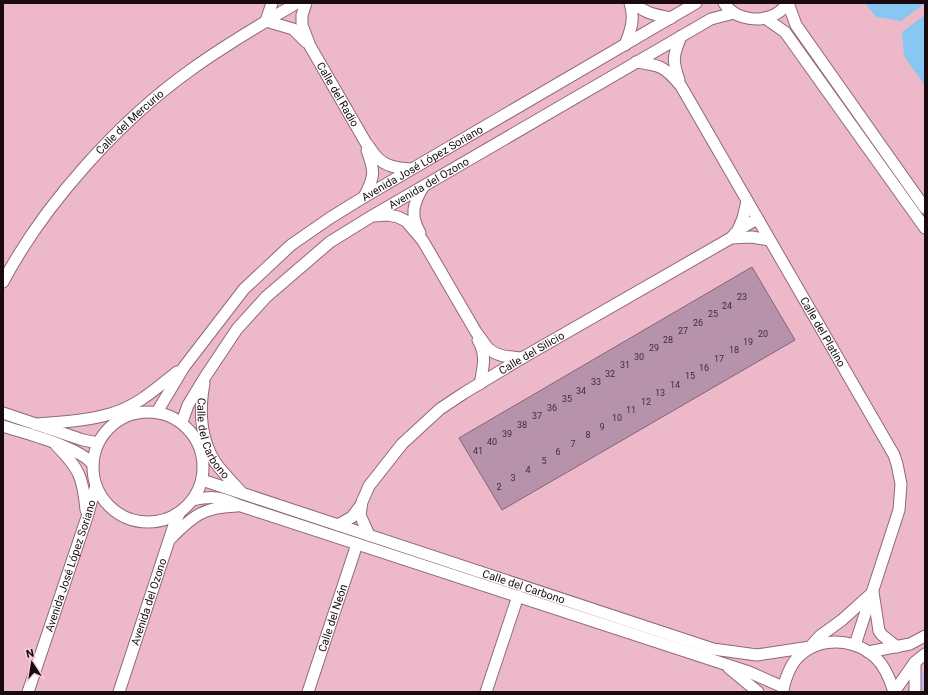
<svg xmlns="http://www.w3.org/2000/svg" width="928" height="695" viewBox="0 0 928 695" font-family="Roboto,sans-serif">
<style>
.built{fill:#edb9c9}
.green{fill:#c9b7f6}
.water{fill:#87c7f1}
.building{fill:#b693ab;stroke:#84637a}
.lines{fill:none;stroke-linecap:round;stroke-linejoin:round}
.minor-casing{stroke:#8f6874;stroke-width:13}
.minor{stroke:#fff;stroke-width:11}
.labels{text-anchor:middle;stroke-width:3.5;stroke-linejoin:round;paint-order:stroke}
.number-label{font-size:9px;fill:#402c36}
.street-label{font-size:11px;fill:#180a0f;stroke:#f7cad8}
</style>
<rect width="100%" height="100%" fill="#f7cad8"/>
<polygon class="built" points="3,3 925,3 925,670 908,692 3,692"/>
<polygon class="green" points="925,670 925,692 908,692 924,671"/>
<g class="water">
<polygon points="865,3 925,3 901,21 876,17"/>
<polygon points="925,15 925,86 904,56 902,32"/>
</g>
<polygon class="building" points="752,267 795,340 502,510 459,438"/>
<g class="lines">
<g class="minor-casing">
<g id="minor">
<polyline points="272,3 266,21 293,29 306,42"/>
<path id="s1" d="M306,3L302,15V25L310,46L366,143C370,147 372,152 376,156C385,167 398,168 411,169"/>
<path d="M635,3C644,14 658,15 671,18"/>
<path d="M724,3C735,20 762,24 779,12C782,10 785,6 788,3"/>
<polyline points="788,3 796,25 925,208"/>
<polyline points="765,18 785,32 925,228"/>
<path d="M625,45C631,30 635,19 630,3"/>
<path id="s2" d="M636,62C661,65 665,67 681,86L894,455L897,464L901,484L899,510L855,645"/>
<path d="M679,80C672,60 673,56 681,36"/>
<path d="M364,197C375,176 375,172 367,150"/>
<path d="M374,216L388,215L398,217L406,221L423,241L476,332C480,337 483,342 487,347C496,357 510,357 522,358"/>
<polyline points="738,230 743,218 747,201"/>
<path d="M420,233C410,215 413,204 423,187"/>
<polyline points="731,238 752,237 769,240"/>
<path id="s3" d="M3,282C44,204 120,120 192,69C225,45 261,24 297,3"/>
<path d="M478,340C487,355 483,368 480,384"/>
<path id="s4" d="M204,383C199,410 200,438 215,462C223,473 233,483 242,493"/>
<path id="s5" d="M157,412L184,367L244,289L291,245L330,218L359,200L696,3"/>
<circle cx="148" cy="467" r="55"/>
<polyline points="3,413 83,440 98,443"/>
<path id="s6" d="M182,422L188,405L205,377L237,329L266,297L330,242L372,216L711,19L734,13"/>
<path d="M35,424C60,422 86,421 110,414C136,407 157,388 177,372"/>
<path d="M3,426C27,434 77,446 93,464"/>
<path d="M56,445C79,468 83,477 86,510"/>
<path id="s7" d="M202,480L713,649L757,655L810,647L820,636L842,620L873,592L879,631L882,635L897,647"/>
<path d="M193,500C215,495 221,498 241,506L749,672L783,687"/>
<polyline points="338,525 352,517 361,505"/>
<path id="s8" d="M369,535L360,515L362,502L369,486L402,444L440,409L464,393L522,358L731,238L738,230L757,219"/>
<path d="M171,538C194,515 204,507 237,506"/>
<polyline points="868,652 910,644 925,636"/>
<polyline points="915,663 915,692"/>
<polyline points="729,668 758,692"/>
<path id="s9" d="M28,692L87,517L96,485"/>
<path id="s10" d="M119,692L175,522L180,512"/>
<path id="s11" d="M308,692L357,544"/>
<polyline points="486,692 518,596"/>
<path d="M783,692C783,685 786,678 789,671C803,638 849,633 875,657C885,666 890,679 894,692"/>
<polyline points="894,692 915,662 925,654"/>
</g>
</g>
<use href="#minor" class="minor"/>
</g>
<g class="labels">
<g class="number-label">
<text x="742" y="300">23</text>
<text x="727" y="309">24</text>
<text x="713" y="317">25</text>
<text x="698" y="326">26</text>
<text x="683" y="334">27</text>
<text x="763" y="337">20</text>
<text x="668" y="343">28</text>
<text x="748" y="345">19</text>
<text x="654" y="351">29</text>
<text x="734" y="353">18</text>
<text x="639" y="360">30</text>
<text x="719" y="362">17</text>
<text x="625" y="368">31</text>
<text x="704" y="371">16</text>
<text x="610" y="377">32</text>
<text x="690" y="379">15</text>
<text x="596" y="385">33</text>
<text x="675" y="388">14</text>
<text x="581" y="394">34</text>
<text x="660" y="396">13</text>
<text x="567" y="402">35</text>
<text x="646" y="405">12</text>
<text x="552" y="411">36</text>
<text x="631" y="413">11</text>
<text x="537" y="419">37</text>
<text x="617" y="421">10</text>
<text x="522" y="428">38</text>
<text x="602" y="430">9</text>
<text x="507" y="437">39</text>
<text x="588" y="438">8</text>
<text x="492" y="445">40</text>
<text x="573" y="447">7</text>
<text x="478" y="454">41</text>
<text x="558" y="455">6</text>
<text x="544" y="464">5</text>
<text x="528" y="473">4</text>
<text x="513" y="481">3</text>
<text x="499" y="490">2</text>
</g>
<g class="street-label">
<text dy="4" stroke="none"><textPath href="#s1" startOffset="101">Calle del Radio</textPath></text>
<text dy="4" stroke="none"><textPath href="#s3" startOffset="205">Calle del Mercurio</textPath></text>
<text dy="4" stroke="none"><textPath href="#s5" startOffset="370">Avenida José López Soriano</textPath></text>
<text dy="4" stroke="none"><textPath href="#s6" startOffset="351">Avenida del Ozono</textPath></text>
<text dy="4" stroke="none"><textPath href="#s2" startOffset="337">Calle del Platino</textPath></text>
<text dy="4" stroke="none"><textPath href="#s8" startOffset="265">Calle del Silicio</textPath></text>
<text dy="4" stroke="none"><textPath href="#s4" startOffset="58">Calle del Carbono</textPath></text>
<text dy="4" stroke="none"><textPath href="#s9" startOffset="133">Avenida José López Soriano</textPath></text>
<text dy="4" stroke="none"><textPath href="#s7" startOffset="339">Calle del Carbono</textPath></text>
<text dy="4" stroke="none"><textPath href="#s10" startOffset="95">Avenida del Ozono</textPath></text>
<text dy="4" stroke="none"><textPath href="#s11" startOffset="78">Calle del Neón</textPath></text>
</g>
</g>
<rect width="928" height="695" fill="none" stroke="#180a0f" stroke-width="8"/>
<g transform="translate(32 663) rotate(348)" stroke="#f7cad8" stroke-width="3" paint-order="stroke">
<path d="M0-3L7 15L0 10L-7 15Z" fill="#180a0f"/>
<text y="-6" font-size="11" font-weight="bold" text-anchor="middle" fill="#180a0f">N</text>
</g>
</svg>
